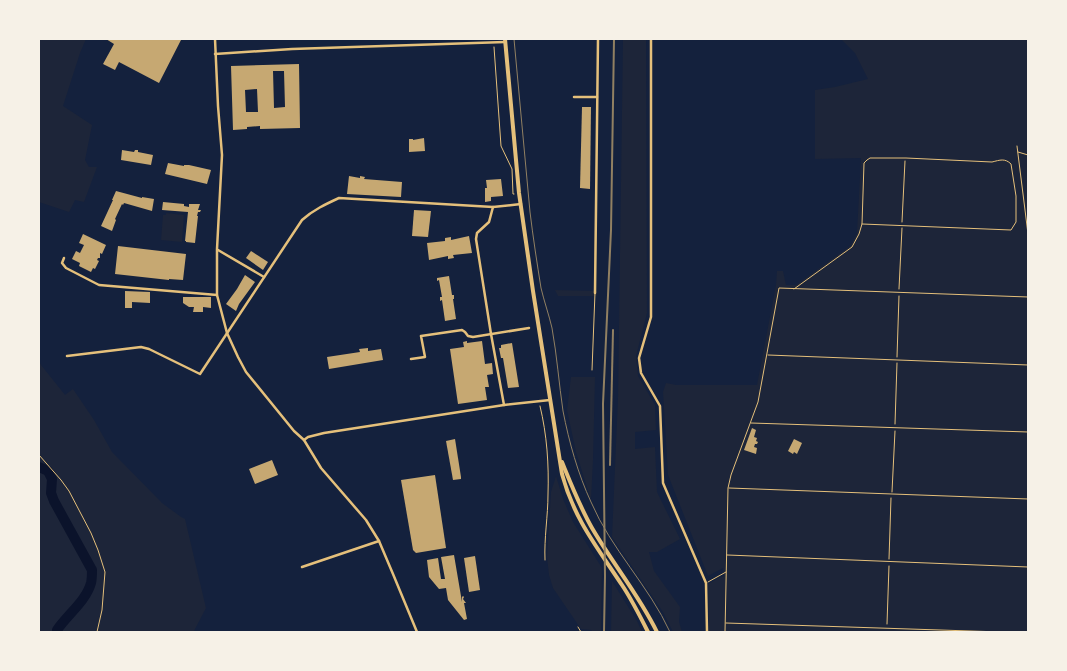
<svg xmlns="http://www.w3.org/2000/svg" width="1067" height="671" viewBox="0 0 1067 671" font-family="Commissioner,sans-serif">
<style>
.green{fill:#1d2539}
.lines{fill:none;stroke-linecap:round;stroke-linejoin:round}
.river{stroke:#0b132b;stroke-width:10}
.building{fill:#c6a872;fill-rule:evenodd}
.path{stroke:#e5c07b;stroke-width:1}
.service{stroke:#e5c07b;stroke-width:1}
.minor{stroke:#e5c07b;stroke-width:2.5}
.primary{stroke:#e5c07b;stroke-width:4}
.tram{stroke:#918062;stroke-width:1}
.rail{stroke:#918062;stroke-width:2}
</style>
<rect width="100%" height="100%" fill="#14213d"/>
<g class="green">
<polygon points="39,39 86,39 80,53 63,106 92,125 85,160 89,167 97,167 84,202 75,200 69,212 39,202"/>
<polygon points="623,39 646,39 647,313 636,356 638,376 655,405 656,430 635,432 635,449 655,447 657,492 680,539 657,552 649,552 654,571 680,607 679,622 682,632 673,632 663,612 612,537 618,398"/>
<polygon points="841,39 1028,39 1028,632 709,632 708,584 722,576 724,577 723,568 708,576 668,475 663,392 666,383 676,385 757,385 776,285 777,271 783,271 786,285 796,285 850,246 857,233 861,158 815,159 815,90 835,87 868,79 855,53"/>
<polygon points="166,213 184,215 182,242 161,240 163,215 166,215"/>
<polygon points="555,290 597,291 597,296 558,296"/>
<polygon points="39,361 41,365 65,395 73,389 94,420 112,452 162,503 181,517 185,519 206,608 195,629 194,632 39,632"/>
<polygon points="571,377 595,377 593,460 591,500 576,452 567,410"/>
<polygon points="556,476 563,499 573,522 602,568 601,632 593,632 591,630 581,629 553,588 549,575 547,557 551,492"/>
<polygon points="612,581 637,621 642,632 611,632"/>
</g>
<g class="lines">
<path class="river" d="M39,467L48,471L52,479L51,493L54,501L92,570C92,574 92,579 91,583C86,601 68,614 57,630L58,632"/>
</g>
<g class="building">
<polygon points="106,39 179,39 181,40 159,83 119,62 115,70 103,64 114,44"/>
<path d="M299,64L300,128L260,129V126L247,127V129L233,130L231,66ZM273,71H284L285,107L274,108ZM257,89L258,112H246L245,90Z"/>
<polygon points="582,107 591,107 590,189 580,188"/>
<polygon points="424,138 425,151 409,152 409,139 413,139 413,140"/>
<polygon points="122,150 134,152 135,150 138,150 138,152 153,155 151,165 121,160"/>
<polygon points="168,163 184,166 184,165 189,165 211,170 207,184 165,174"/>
<polygon points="349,176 360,178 360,176 365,177 364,179 402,182 401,197 347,194"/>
<polygon points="501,179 503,196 491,197 491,201 485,202 485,188 487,188 486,180"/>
<polygon points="116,191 142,198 142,197 154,199 152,211 124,203 123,205 122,204 115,219 116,220 112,231 101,226 113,200 112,200"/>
<polygon points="163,202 184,204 184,206 189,207 189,204 200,204 198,210 201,210 200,212 198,212 197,216 198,216 195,243 186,242 186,241 185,241 188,212 162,210"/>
<polygon points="414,210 431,211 428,237 412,236"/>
<polygon points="83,234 106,245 102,254 100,253 100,258 98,258 97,260 99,261 95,269 93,268 91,272 79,266 80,263 72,259 76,251 80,253 84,245 79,243"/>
<polygon points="469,236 472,253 453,255 454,258 448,259 448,256 429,260 427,243 445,241 445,238 451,237 451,240"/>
<polygon points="118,246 186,254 183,280 169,279 169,280 115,274"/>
<polygon points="251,251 268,262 263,270 246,258"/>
<polygon points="245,275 255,282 239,304 236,311 226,304 237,289"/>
<polygon points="449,276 452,295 454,295 454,299 453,299 456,319 445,321 442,300 440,301 440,297 442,297 439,280 437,281 437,278"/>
<polygon points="125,291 150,292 150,303 132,302 132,308 125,308"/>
<polygon points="183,297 211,297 211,308 203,307 203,312 193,312 194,307 189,307 183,303"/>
<polygon points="467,341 467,343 482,341 485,364 492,363 493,374 487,375 489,387 485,387 487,400 458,404 450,349 464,347 463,342"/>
<polygon points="512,343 519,387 508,388 503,358 501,358 499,348 501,348 501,345"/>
<polygon points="368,348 368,351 381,349 383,360 329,369 327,357 360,352 359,349"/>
<polygon points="752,428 756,430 754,437 757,438 756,441 758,442 757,444 755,444 754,447 757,448 756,454 744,450"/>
<polygon points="455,439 461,477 461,479 453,480 446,441"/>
<polygon points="794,439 802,443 797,454 794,452 793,454 788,451"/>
<polygon points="272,460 278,475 255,484 249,469"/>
<polygon points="435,475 446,548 416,553 413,550 401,480"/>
<polygon points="454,555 462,602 462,597 463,596 464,597 463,599 466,603 464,603 467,619 464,620 448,600 446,588 439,589 429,577 427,560 438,558 441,579 445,579 441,557"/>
<polygon points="475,556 480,590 469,592 464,558"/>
</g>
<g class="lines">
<g class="path">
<polyline points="494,47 501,146 512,169 513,194 514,194"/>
<polyline points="1017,146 1028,234"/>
<polyline points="1018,152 1028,155"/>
<polyline points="902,222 905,161"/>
<polyline points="899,289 902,228"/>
<polyline points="897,357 899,296"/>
<path d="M540,406C547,435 549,465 548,494C548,516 544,538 545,560"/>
<polyline points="895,424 897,363"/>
<polyline points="39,455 61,480 69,491 91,533 98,550 105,572 102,610 97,632"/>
<polyline points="892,492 895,431"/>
<polyline points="889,559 891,498"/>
<polyline points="887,624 889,566"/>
<polyline points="578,627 581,632"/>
</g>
<g class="service">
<path d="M794,289L852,247L859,234L862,224L864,163L867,160L870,158H906L992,162C1000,160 1005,158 1011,164L1016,196V222L1011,230L862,224"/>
<polyline points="768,355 1028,365"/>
<polyline points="592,370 595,293"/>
<polyline points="751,423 1028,432"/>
<polyline points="729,488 1028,499"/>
<polyline points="727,555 1028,567"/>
<polyline points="708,582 726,572"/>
<polyline points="726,623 1001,632"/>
<polyline points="725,632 728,488 731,475 758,402 779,288 1028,297"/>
</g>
<g class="minor">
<polyline points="215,39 218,106 222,155 217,249 217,295 227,333 238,357 246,372 294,431 304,440 321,468 366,520 379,541 393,574 417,632"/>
<polyline points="651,39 651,317 639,358 641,373 660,406 663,483 706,583 707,632"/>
<polyline points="215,54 292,49 505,42"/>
<polyline points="574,97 597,97"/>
<polyline points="493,207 489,222 477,233 476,239 491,334 504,405"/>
<polyline points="218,250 264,277"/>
<polyline points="64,258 62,263 66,268 99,285 217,295"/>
<polyline points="595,293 598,39"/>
<path d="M67,356L141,347L149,349L200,374L302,220C313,210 326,204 339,198L493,207L521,204"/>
<polyline points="411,359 425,357 421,336 462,330 465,332 468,336 473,337 529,328"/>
<polyline points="304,440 308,437 324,433 504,405 550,400"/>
<polyline points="302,567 379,541"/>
</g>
<g class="primary">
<path d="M505,39L519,193L533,291L562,474C574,519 597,547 622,585C632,600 640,616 648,632"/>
<path d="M562,462C571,484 580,507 592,528C613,564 639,595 657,632"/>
</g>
<path class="tram" d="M514,39L530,212C533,237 537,263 541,288C544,301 549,315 552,328C557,356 559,384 563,411C569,442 578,474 591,502C611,549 649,586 670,632"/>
<g class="rail">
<polyline points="610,465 613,330"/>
<polyline points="604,632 605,576 603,404 611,230 614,39"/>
</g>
</g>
<rect width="1067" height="671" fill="none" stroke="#f6f1e7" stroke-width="80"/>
</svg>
